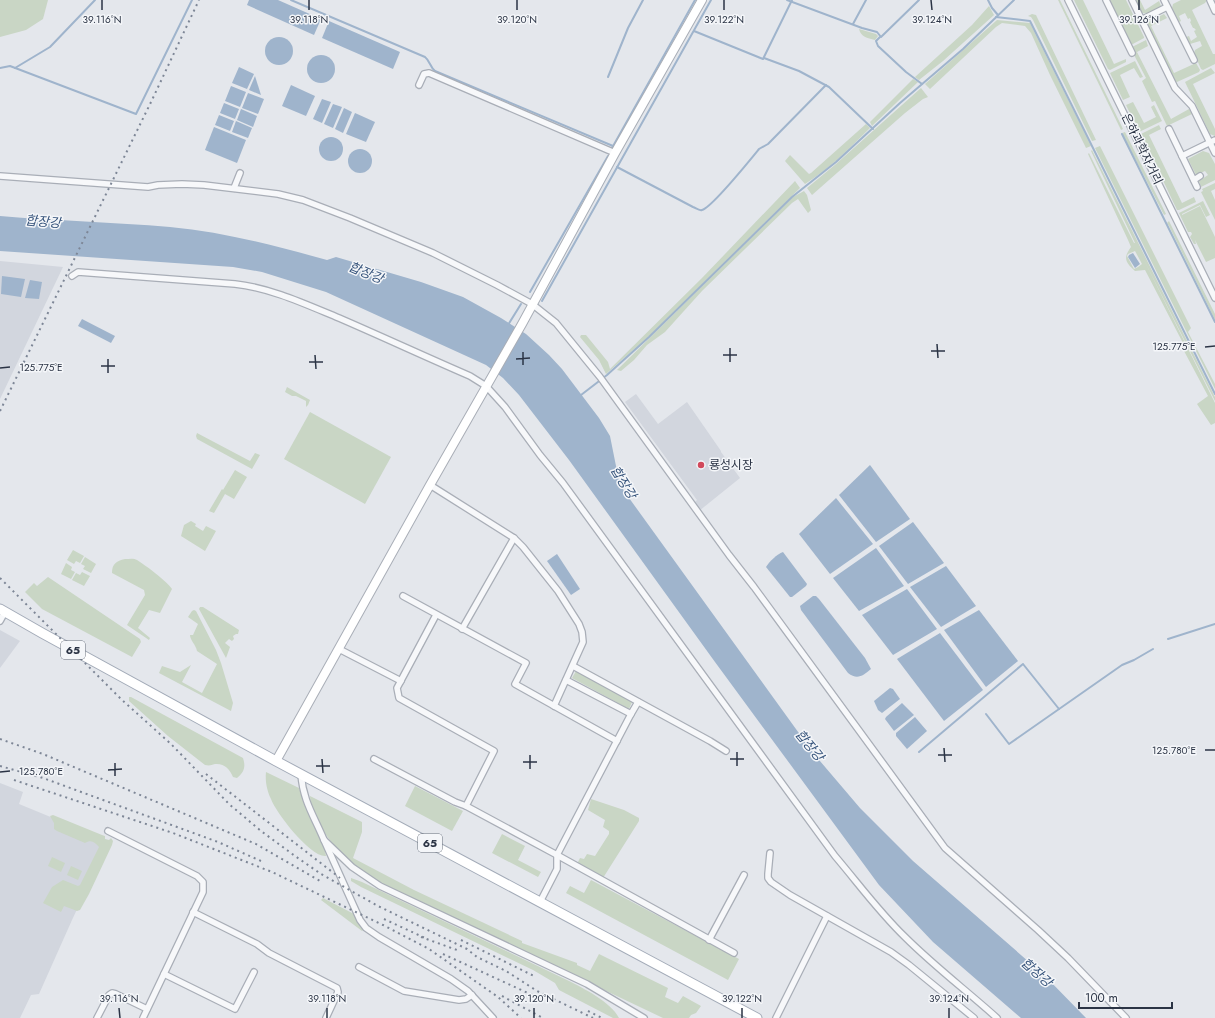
<svg xmlns="http://www.w3.org/2000/svg" width="1215" height="1018" viewBox="0 0 1215 1018" font-family="Jost,'Noto Sans KR',sans-serif">
<style>
.built{fill:#d2d6de}
.green{fill:#c9d6c5;fill-rule:evenodd}
.water{fill:#9fb4cc}
.lines{fill:none;stroke-linecap:round;stroke-linejoin:round}
.stream{stroke:#9fb4cc;stroke-width:2}
.street-casing{stroke:#a9aeb7;stroke-width:8}
.secondary-casing{stroke:#a9aeb7;stroke-width:10}
.primary-casing{stroke:#a3abb8;stroke-width:11}
.street{stroke:#f7f8fa;stroke-width:5.5}
.secondary{stroke:#fff;stroke-width:8}
.primary{stroke:#fff;stroke-width:9}
.rail{stroke:#7d8696;stroke-width:2;stroke-dasharray:2 4;stroke-linecap:butt}
.ticks{fill:none;stroke:#2b3445;stroke-width:1.5}
.poi-dot{fill:#d1495b;stroke:#f4f6f9;stroke-width:1.5}
.labels{text-anchor:middle;stroke-width:3;stroke-linejoin:round;paint-order:stroke}
.shield{fill:#f4f6f9;stroke:#676e7b;stroke-width:1}
.shield-label{font-size:11px;font-weight:bold;fill:#2b3445}
.street-label{font-size:12px;fill:#2b3445;stroke:#f4f6f9}
.poi-label{font-size:12px;fill:#2b3445;stroke:#f4f6f9;text-anchor:start}
.water-label{font-size:13px;font-style:italic;fill:#34527a;stroke:#f4f6f9}
.ticks-label{font-size:10px;text-anchor:middle;fill:#2b3445;stroke:#f4f6f9;stroke-width:3;stroke-linejoin:round;paint-order:stroke}
</style>
<rect width="100%" height="100%" fill="#e4e7ec"/>
<g class="built">
<polygon points="0,261 63,267 0,399"/>
<polygon points="636,394 658,424 687,402 721,451 721,452 740,478 699,511 694,503 697,500 625,402"/>
<polygon points="0,630 20,641 0,668"/>
<polygon points="0,783 23,792 19,804 109,841 72,920 39,994 31,995 20,1018 0,1018"/>
</g>
<g class="green">
<polygon points="0,0 48,0 43,19 26,30 0,37"/>
<polygon points="1058,0 1060,0 1123,129 1121,130"/>
<polygon points="1074,0 1083,0 1114,64 1126,59 1126,62 1110,70 1108,69"/>
<polygon points="1109,0 1126,0 1144,37 1144,38 1131,45"/>
<path d="M1136,0H1140L1145,10L1159,1L1161,6C1158,9 1155,10 1152,12C1140,17 1140,9 1136,0Z"/>
<polygon points="1181,0 1207,0 1205,3 1192,10 1213,54 1215,54 1215,64 1203,70 1201,69 1194,53 1195,50 1202,46 1200,41 1190,44 1186,37 1189,36 1191,41 1197,37 1194,31 1196,30 1194,28 1193,28 1190,22 1191,21 1190,18 1188,19 1185,13 1179,16 1181,21 1179,22 1172,8 1173,4"/>
<polygon points="989,6 994,15 943,61 919,80 915,77 972,25"/>
<polygon points="1032,14 1036,15 1096,140 1092,141 1033,20 1031,17 1028,16"/>
<polygon points="1164,14 1167,18 1151,26 1174,73 1196,63 1200,70 1199,72 1177,82 1174,81 1147,26 1148,22"/>
<polygon points="997,20 1030,23 1091,146 1086,148 1050,75 1031,33 1025,26 1002,23 996,27 930,89 925,84"/>
<path d="M859,29L876,34L878,36L875,40C867,38 861,37 859,29Z"/>
<polygon points="1146,40 1148,46 1137,52 1171,119 1189,109 1192,114 1167,126 1155,101 1152,102 1142,81 1146,78 1133,53 1135,52 1132,47"/>
<polygon points="1135,61 1143,77 1140,78 1134,68 1120,75 1130,97 1123,100 1110,73"/>
<polygon points="1211,68 1215,73 1193,84 1215,129 1215,136 1210,134 1185,82"/>
<polygon points="913,79 918,82 872,126 870,122"/>
<polygon points="921,88 928,97 923,99 905,113 812,195 807,188 836,164"/>
<polygon points="1133,102 1144,123 1156,117 1151,107 1154,105 1162,121 1139,132 1126,105"/>
<path d="M866,124L870,128C850,148 829,169 805,184L785,161L790,155L809,174L811,173Z"/>
<polygon points="1159,125 1161,129 1149,135 1182,203 1194,197 1196,202 1179,210 1177,210 1141,134"/>
<polygon points="1125,132 1166,214 1164,215 1125,139 1122,133"/>
<polygon points="1100,146 1191,328 1188,332 1215,384 1215,389 1095,148"/>
<path d="M1092,150L1215,397V401L1144,260L1215,403V423L1211,425L1197,404L1208,396L1184,351V345L1145,270L1135,271C1125,262 1123,258 1131,247L1128,240L1088,154L1089,153L1134,243H1135L1091,151ZM1135,251L1142,264L1138,267L1134,269L1127,256L1128,254Z"/>
<polygon points="1203,151 1209,153 1215,164 1215,180 1201,187 1199,181 1208,175 1205,171 1196,175 1188,159"/>
<polygon points="795,181 800,188 648,337 606,374 599,360 580,337 581,335 586,335 608,362 610,369 702,278"/>
<polygon points="1215,183 1215,189 1211,191 1215,200 1215,220 1201,192 1203,191 1202,189"/>
<polygon points="804,191 807,195 811,210 808,213 798,199 792,203 702,291 665,332 647,345 634,360 621,371 617,370 793,197"/>
<polygon points="1203,201 1210,215 1206,217 1200,205 1182,214 1182,215 1200,206 1215,237 1215,258 1206,262 1195,240 1196,244 1194,244 1190,237 1192,234 1191,232 1188,232 1179,213"/>
<polygon points="1169,221 1215,314 1215,320 1169,226 1167,223"/>
<polygon points="287,387 310,400 308,405 306,407 306,401 296,396 292,396 285,392"/>
<polygon points="310,412 391,457 365,504 284,459"/>
<polygon points="197,433 250,461 255,453 260,455 252,469 197,439 196,436"/>
<polygon points="235,470 247,477 234,499 225,494 214,513 209,511 222,489 223,490"/>
<polygon points="191,521 196,524 195,526 203,531 206,526 216,531 205,551 181,536 184,525"/>
<polygon points="73,550 84,556 80,563 76,561 74,564 67,560"/>
<polygon points="85,557 96,564 91,573 83,569 85,566 81,564"/>
<path d="M125,559C129,559 134,558 137,560C144,564 169,583 172,589L160,613L149,610L138,628L150,638L149,640L127,625L145,595L144,590L112,573C112,564 116,561 125,559Z"/>
<polygon points="66,563 72,567 71,570 75,572 71,579 61,574"/>
<polygon points="82,572 90,576 84,586 72,580 76,573 80,575"/>
<polygon points="48,577 140,639 141,642 132,657 42,609 25,592 34,583 37,586"/>
<polygon points="200,607 203,607 239,630 238,634 236,634 233,636 234,639 232,641 229,639 225,643 230,647 226,658 199,609"/>
<path d="M194,610L196,611L216,650L221,663L233,703L231,711L159,673L162,666L180,672L191,665L182,682L202,693L217,664L197,651C196,645 190,640 190,635H193L198,624L188,617L192,611Z"/>
<polygon points="576,671 632,702 629,709 572,678"/>
<path d="M129,697H131L243,758C246,767 244,772 237,778L233,777C230,769 224,763 215,764C211,765 210,766 205,765L168,736L129,701Z"/>
<path d="M266,772L299,788L313,823L324,846L326,856C311,858 276,813 271,799C267,791 265,781 266,772Z"/>
<polygon points="415,786 463,811 452,831 405,806"/>
<path d="M310,796L362,822V832L353,858L414,890L522,941V943L577,963V965L590,971L599,954L668,988L665,997L678,1003L683,996L701,1006L696,1013L691,1015L689,1018H663L381,884C372,878 361,873 353,865C336,851 310,818 310,796Z"/>
<polygon points="591,799 624,810 639,818 639,821 603,878 577,864 580,858 584,859 587,854 595,856 609,834 609,831 603,827 605,820 588,810"/>
<path d="M53,815L102,835L105,836V839L109,840L111,838L113,841L112,845L89,894L80,910L77,911L64,906L61,912L43,903L52,887L63,880L78,886L80,885L99,847C95,842 91,839 85,843L57,831L54,829V823L50,816Z"/>
<polygon points="502,834 525,846 518,860 541,872 538,877 492,853"/>
<polygon points="52,857 65,863 61,872 48,866"/>
<polygon points="71,866 82,871 78,880 67,875"/>
<path d="M351,878L362,882L567,980C583,988 611,1002 619,1018H613L559,990L555,983L533,970L361,887L351,881Z"/>
<polygon points="591,880 739,959 728,980 566,893 570,886 584,893"/>
<polygon points="323,898 356,915 364,929 362,931 321,900"/>
</g>
<g class="water">
<polygon points="249,0 278,0 321,19 314,35 247,5"/>
<polygon points="329,21 400,52 393,69 322,38"/>
<circle cx="279" cy="51" r="14"/>
<circle cx="321" cy="69" r="14"/>
<polygon points="239,67 254,74 247,89 232,83"/>
<polygon points="255,76 261,95 249,90"/>
<polygon points="291,85 315,96 306,116 282,106"/>
<polygon points="231,86 246,92 240,107 225,101"/>
<polygon points="248,93 264,99 258,114 242,108"/>
<polygon points="322,99 331,102 322,123 313,119"/>
<polygon points="224,103 239,109 235,119 220,113"/>
<polygon points="333,104 342,107 333,128 324,124"/>
<polygon points="344,108 352,112 343,133 335,129"/>
<polygon points="241,109 257,116 253,127 237,120"/>
<polygon points="355,113 375,122 366,142 346,134"/>
<polygon points="219,115 234,121 230,131 215,125"/>
<polygon points="236,121 252,128 248,138 232,132"/>
<polygon points="214,127 246,140 237,163 205,150"/>
<circle cx="331" cy="149" r="12"/>
<circle cx="360" cy="161" r="12"/>
<path d="M0,216C57,221 113,222 170,227C224,232 276,246 327,260L336,257L421,282L463,297L501,318L526,334L549,355L562,369L599,418L610,436L619,481L624,491L814,754L860,808L913,861L1044,975L1086,1018H1021L933,942L879,885L715,662L569,460L519,395L503,378L486,365L326,292L262,272L233,267L0,251Z"/>
<polygon points="1133,253 1140,264 1135,268 1128,257 1129,255"/>
<polygon points="2,276 25,279 21,297 1,294"/>
<polygon points="30,280 42,282 39,299 25,298"/>
<polygon points="82,319 115,336 111,343 78,326"/>
<polygon points="870,465 910,519 876,542 839,495"/>
<polygon points="836,498 873,544 830,574 799,534"/>
<polygon points="913,522 944,563 908,584 879,546"/>
<polygon points="876,548 904,586 859,611 833,578"/>
<path d="M783,552L807,584L806,586L792,597H790L766,567C769,562 777,554 783,552Z"/>
<polygon points="557,554 580,589 571,595 547,561"/>
<polygon points="946,566 976,606 941,627 910,587"/>
<polygon points="907,589 937,629 893,655 862,615"/>
<path d="M813,596H816L819,599L865,658L871,669C863,676 857,680 848,673L801,610L800,606Z"/>
<polygon points="979,610 1018,661 986,687 944,630"/>
<polygon points="940,633 983,690 944,721 897,659"/>
<polygon points="890,688 893,689 900,699 882,713 878,710 874,701"/>
<polygon points="902,703 914,715 894,731 885,719 886,717"/>
<polygon points="915,717 927,731 907,749 896,736 896,733"/>
</g>
<g class="lines">
<g class="stream">
<path d="M291,0L425,57C430,61 430,67 435,71L613,146"/>
<polyline points="787,0 862,28 877,32 881,37 919,0"/>
<polyline points="988,0 992,8 998,15"/>
<polyline points="996,17 1030,21 1215,394"/>
<polyline points="853,24 866,0"/>
<polyline points="694,31 763,59 792,0"/>
<polyline points="880,37 876,41 878,46 906,72 922,84"/>
<polyline points="764,58 799,71 829,87 873,129"/>
<polyline points="0,68 10,66 136,114 192,0"/>
<polyline points="15,68 50,47 95,0"/>
<polyline points="608,77 628,28 643,0"/>
<polyline points="1122,134 1215,322"/>
<polyline points="612,148 695,0"/>
<path d="M617,167L693,207C696,208 699,211 702,210C712,207 750,160 759,149L768,144L826,85"/>
<polyline points="530,292 608,156"/>
<polyline points="542,301 711,0"/>
<polyline points="508,325 521,304"/>
<polyline points="581,395 607,375 649,337 792,197 836,162 900,103 963,49 1014,0"/>
<polyline points="1168,639 1215,624"/>
<polyline points="986,714 1009,744 1122,665 1134,660 1153,649"/>
<polyline points="919,752 1023,664 1059,709"/>
</g>
<g class="street-casing">
<g id="street">
<polyline points="1068,0 1215,298"/>
<polyline points="1106,0 1132,53"/>
<polyline points="1132,0 1175,88 1192,106 1215,153"/>
<polyline points="1164,0 1194,60"/>
<polyline points="1210,0 1215,11"/>
<polyline points="1141,20 1167,7"/>
<polyline points="419,85 424,74 429,73 615,153"/>
<polyline points="1169,129 1197,187"/>
<polyline points="1182,156 1215,140"/>
<polyline points="0,176 148,187 158,185 182,184 204,185 278,194 303,200 350,218 433,253 497,285 532,304 556,323 600,377 729,555 754,587 945,848 1038,930 1068,958 1126,1018"/>
<polyline points="1194,180 1200,176"/>
<polyline points="234,188 240,173"/>
<path d="M72,276L78,272L235,284C271,288 305,304 339,318C383,337 426,357 470,376L486,386L505,407L540,455L563,483L835,856C858,883 879,912 905,937C934,966 967,991 997,1018"/>
<polyline points="430,485 514,538 523,547 558,591 579,624 582,632 583,642 554,706"/>
<polyline points="403,596 526,663 515,684 617,741"/>
<polyline points="436,615 397,688 399,698 494,751 466,806 557,855 734,953"/>
<polyline points="0,621 5,612"/>
<polyline points="462,629 514,538"/>
<polyline points="339,649 401,681"/>
<polyline points="573,666 710,741 726,751"/>
<polyline points="631,714 638,702"/>
<polyline points="374,759 455,802 466,806"/>
<path d="M301,774C303,801 314,816 324,840C336,867 348,893 360,920L366,928L379,937L451,979L468,991L493,1018"/>
<polyline points="108,831 197,876 203,882 203,892 143,1018"/>
<polyline points="324,840 352,867 380,886 587,984 644,1018"/>
<polyline points="770,853 768,874 768,878 771,882 790,895 891,952 909,965 974,1018"/>
<polyline points="540,902 557,869 557,855 631,714 566,680"/>
<polyline points="193,912 257,944 269,953 337,988 338,992 326,1018"/>
<polyline points="709,940 744,875"/>
<polyline points="359,967 404,991 459,1000 466,999 472,995"/>
<polyline points="164,974 235,1009 254,972"/>
<polyline points="97,1018 109,995 112,993 116,994 147,1009"/>
<polyline points="776,1018 827,916"/>
</g>
</g>
<g class="secondary-casing">
<polyline id="secondary" points="276,761 430,485 522,324 615,153 702,0"/>
</g>
<g class="primary-casing">
<polyline id="primary" points="0,609 42,633 276,761 757,1018"/>
</g>
<use href="#street" class="street"/>
<use href="#secondary" class="secondary"/>
<use href="#primary" class="primary"/>
<g class="rail">
<polyline points="0,411 152,100 199,0"/>
<polyline points="0,578 122,700 171,744 229,804 261,831 295,856 321,874 378,906 467,949 477,957 506,971 537,991 593,1018"/>
<polyline points="0,739 43,754 256,844 320,881"/>
<polyline points="0,766 43,778 218,842 261,861"/>
<polyline points="206,774 340,878"/>
<polyline points="14,780 173,833 272,872 383,925 429,949 498,997 521,1018"/>
<polyline points="384,919 425,938"/>
<polyline points="421,937 457,950"/>
<polyline points="461,940 536,977"/>
<polyline points="443,954 541,999"/>
<polyline points="502,996 543,1018"/>
<polyline points="588,1011 602,1018"/>
</g>
</g>
<path class="ticks" d="M102,0V10M309,0V10M517,0V10M724,0V10M931,0L932,10M1139,0V10M937,344L938,358M1205,347L1215,346M730,348V362M931,351H945M523,352V365M315,355L316,369M723,355H737M108,359V373M516,359L530,358M309,362H323M101,366H115M0,368L10,367M944,748L945,762M1205,750H1215M737,752V766M530,755V769M938,755H952M322,759L323,773M730,759H744M523,762H537M115,763V776M316,766H330M108,770L122,769M0,772L10,771M119,1008L120,1018M327,1008V1018M534,1008V1018M742,1008V1018M949,1008V1018"/>
<circle class="poi-dot" cx="701" cy="465" r="4"/>
<g class="labels">
<g class="shield">
<rect x="61" y="641" width="24" height="18" rx="3"/>
<rect x="418" y="834" width="24" height="18" rx="3"/>
</g>
<g class="shield-label">
<text x="73" y="654">65</text>
<text x="430" y="847">65</text>
</g>
<g class="street-label">
<text transform="translate(1142 149) rotate(64)" y="4">은하과학자거리</text>
</g>
<g class="poi-label">
<text x="709" y="469">룡성시장</text>
</g>
<g class="water-label">
<text transform="translate(43 221) rotate(5)" y="5">합장강</text>
<text transform="translate(366 272) rotate(22)" y="5">합장강</text>
<text transform="translate(624 482) rotate(58)" y="5">합장강</text>
<text transform="translate(810 745) rotate(51)" y="5">합장강</text>
<text transform="translate(1037 972) rotate(41)" y="5">합장강</text>
</g>
</g>
<g class="ticks-label">
<text x="102" y="23">39.116°N</text>
<text x="309" y="23">39.118°N</text>
<text x="517" y="23">39.120°N</text>
<text x="724" y="23">39.122°N</text>
<text x="932" y="23">39.124°N</text>
<text x="1139" y="23">39.126°N</text>
<text x="1174" y="350">125.775°E</text>
<text x="41" y="371">125.775°E</text>
<text x="1174" y="754">125.780°E</text>
<text x="41" y="775">125.780°E</text>
<text x="119" y="1002">39.116°N</text>
<text x="327" y="1002">39.118°N</text>
<text x="534" y="1002">39.120°N</text>
<text x="742" y="1002">39.122°N</text>
<text x="949" y="1002">39.124°N</text>
</g>
<path d="M1079 1002v6h93v-6" fill="none" stroke="#2b3445" stroke-width="2"/>
<text x="1085" y="1002" font-size="12" fill="#2b3445" stroke="#f4f6f9" stroke-width="3" paint-order="stroke">100 m</text>
</svg>
